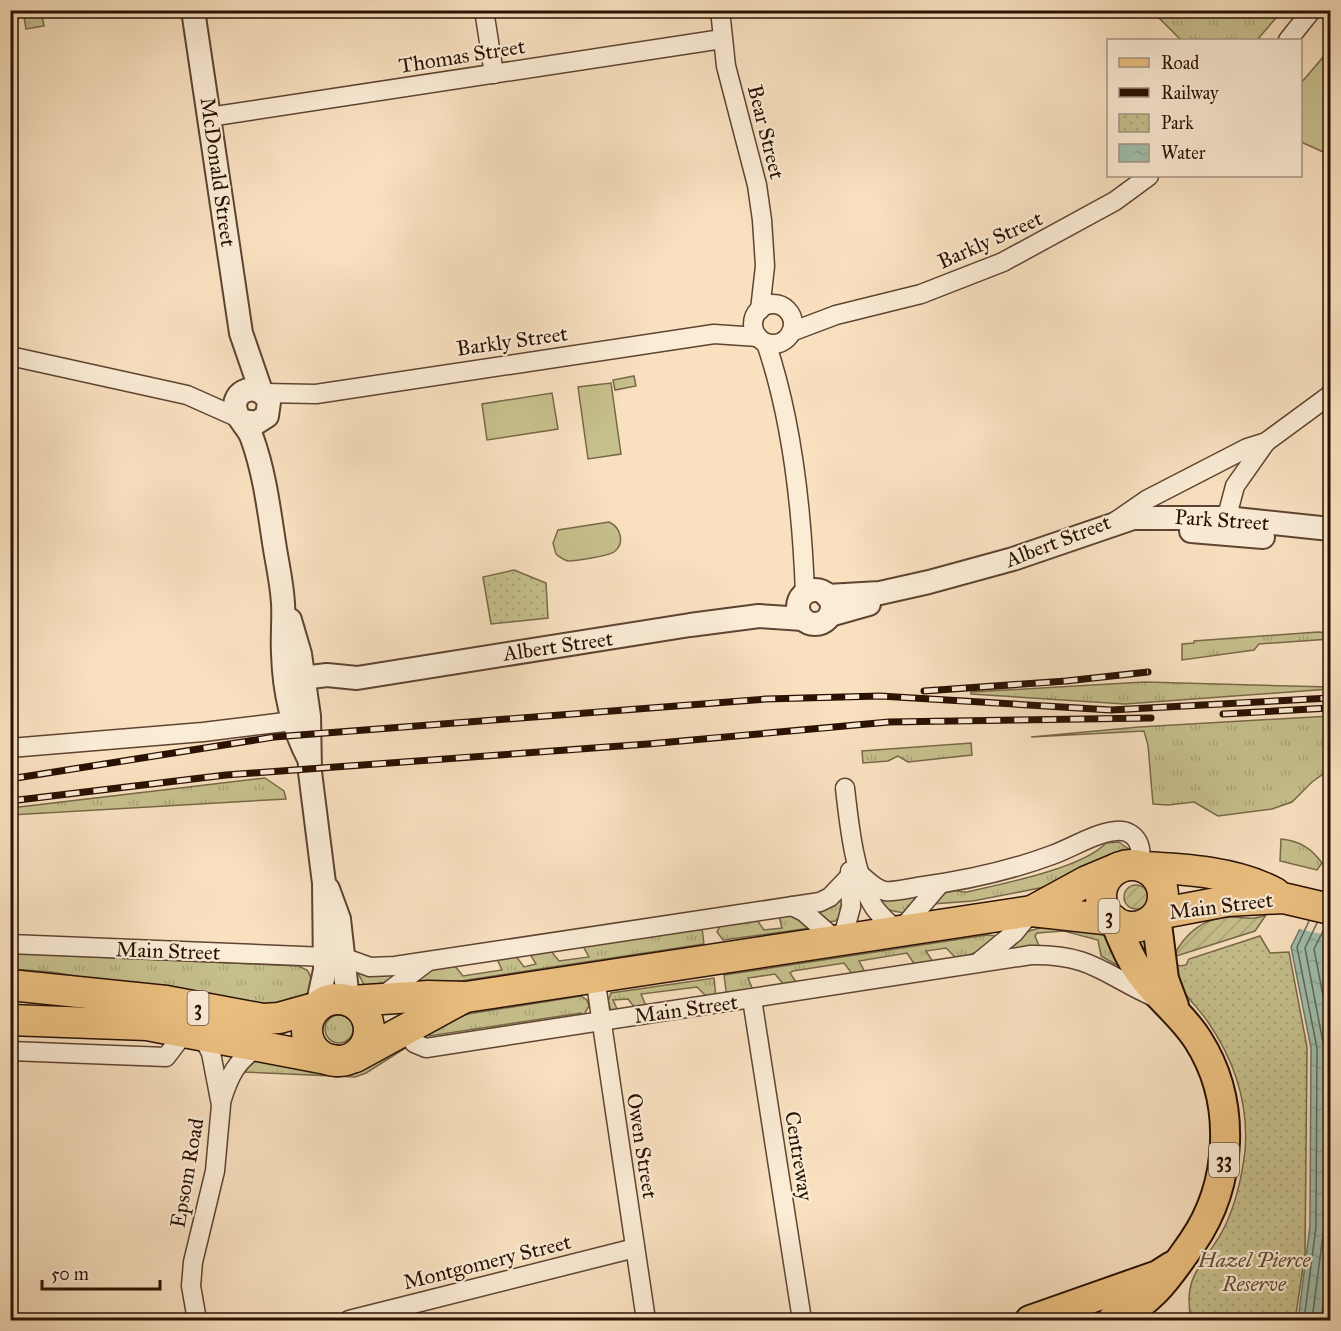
<svg xmlns="http://www.w3.org/2000/svg" width="1341" height="1331" viewBox="0 0 1341 1331" font-family="'IM FELL Great Primer',serif">
<style>
.grass{fill:url(#grass-tufts);stroke:#786848;stroke-width:1.5}
.park{fill:url(#park-dots);stroke:#786848;stroke-width:1.5}
.garden{fill:url(#garden-furrows);stroke:#786848;stroke-width:1.5}
.pitch{fill:#c6c08d;stroke:#786848;stroke-width:1.5}
.water{fill:url(#water-ripples);stroke:#707868;stroke-width:1.5}
.pier{fill:#f9e1c0}
.lines{fill:none;stroke-linecap:round;stroke-linejoin:round}
.shore{stroke:#646758;stroke-width:1.5}
.minor-casing{stroke:#5e4432;stroke-width:21}
.tertiary-casing{stroke:#5e4432;stroke-width:26}
.primary-casing{stroke:#2a1003;stroke-width:32}
.trunk-casing{stroke:#2a1003;stroke-width:33}
.minor{stroke:#fbecd6;stroke-width:18}
.tertiary{stroke:#fbecd6;stroke-width:22}
.primary{stroke:#ecc080;stroke-width:28}
.trunk{stroke:#ecc080;stroke-width:30}
.rail-casing{stroke:#2a1003;stroke-width:7}
.rail{stroke:#fbecd6;stroke-width:4.5;stroke-dasharray:14;stroke-linecap:butt}
.labels{text-anchor:middle;stroke-width:4.5;stroke-linejoin:round;paint-order:stroke}
.shield{fill:#fbecd6;stroke:#695242;stroke-width:1.5}
.shield-label{font-size:20px;font-weight:bold;fill:#2a1003}
.street-label{font-size:21px;fill:#2a1003;stroke:#fbecd6}
.park-label{font-size:21px;font-style:italic;fill:#614e33;stroke:#fbecd6}
</style>
<defs>
<pattern id="grass-tufts" width="24" height="20" patternUnits="userSpaceOnUse" patternTransform="scale(1.5)"><rect width="24" height="20" fill="#c6c08d"/><path d="M3 7l-1-3M5 7V3M7 7l1-3M15 17l-1-3M17 17v-4M19 17l1-3" fill="none" stroke="#aaa478"/></pattern>
<pattern id="park-dots" width="8" height="8" patternUnits="userSpaceOnUse" patternTransform="scale(1.5)"><rect width="8" height="8" fill="#c6c08d"/><path d="M2 2h.1M6 6h.1" fill="none" stroke="#aaa478" stroke-width="1.8" stroke-linecap="round"/></pattern>
<pattern id="garden-furrows" width="10" height="10" patternUnits="userSpaceOnUse" patternTransform="scale(1.5)"><rect width="10" height="10" fill="#c6c08d"/><path d="M-1 1l2-2M0 10L10 0M9 11l2-2" fill="none" stroke="#aaa478"/></pattern>
<pattern id="water-ripples" width="26" height="14" patternUnits="userSpaceOnUse" patternTransform="scale(1.5)"><rect width="26" height="14" fill="#9fbeac"/><path d="M2 4q2-2 4 0t4 0M15 11q2-2 4 0t4 0" fill="none" stroke="#89a292"/></pattern>
</defs>
<rect width="100%" height="100%" fill="#f9e1c0"/>
<filter id="stains"><feTurbulence type="fractalNoise" baseFrequency=".00333" numOctaves="4"/><feColorMatrix values="0 0 0 0 .2 0 0 0 0 .09 0 0 0 0 .02 0 0 0 .5 -.17"/></filter>
<radialGradient id="worn" r=".72"><stop offset=".6" stop-color="#630" stop-opacity="0"/><stop offset="1" stop-color="#630" stop-opacity=".3"/></radialGradient>
<g class="grass">
<polygon points="23,11 41,11 44,26 26,29"/>
<polygon points="1152,11 1282,11 1257,40 1181,40"/>
<polygon points="1318,632 1330,633 1330,639 1259,644 1254,650 1182,660 1182,644 1194,643 1194,641"/>
<polygon points="1144,682 1330,687 1330,689 1125,704 971,694 971,692"/>
<polygon points="1330,716 1330,769 1312,782 1292,802 1272,809 1218,816 1194,802 1168,805 1153,804 1148,745 1144,731 1031,737 1139,727"/>
<polygon points="971,743 972,755 908,762 898,756 888,761 863,763 862,751"/>
<polygon points="265,778 284,791 286,799 11,815 11,808"/>
<path d="M1281,839C1300,841 1311,848 1322,863L1317,870L1280,861Z"/>
<path d="M1119,842L1130,850L1050,886L973,901L931,904C935,900 939,894 944,891C952,887 959,893 967,892C1002,884 1083,868 1106,843Z"/>
<polygon points="843,894 842,915 835,921 827,922 814,910"/>
<polygon points="875,894 921,894 904,913 883,909"/>
<polygon points="792,914 811,928 723,940 717,932 721,924 757,920 764,930 782,928 779,916"/>
<polygon points="1047,926 1103,931 1122,968 1101,956 1098,940 1064,931 1037,933 1035,936 1039,946 1007,952 1007,948 1029,931"/>
<polygon points="702,928 704,944 427,986 411,982 430,970 455,966 463,976 502,970 497,959 516,956 524,967 536,964 530,954 551,951 559,961 589,957 583,946"/>
<path d="M987,935L998,936C984,948 974,956 956,958L946,948L926,951L933,962L915,965L907,953L859,961L865,972L853,975L844,963L793,971L790,973L796,982L784,985L775,974L748,978L753,990L727,998L724,975Z"/>
<path d="M11,953L298,966L307,970C314,980 312,988 305,997L258,1007L51,972L11,969Z"/>
<polygon points="401,972 384,985 364,985 358,973"/>
<polygon points="714,978 716,997 709,999 697,987 641,994 646,1006 635,1008 628,999 613,1000 618,1011 611,1011 608,1001 611,993"/>
<polygon points="581,996 587,1000 589,1006 582,1018 581,1013 429,1036 428,1029 468,1014"/>
<circle cx="339" cy="1029" r="14"/>
<polygon points="398,1042 407,1047 366,1073 355,1077 242,1072 252,1061 259,1060 344,1072 351,1070"/>
</g>
<g class="park">
<polygon points="514,570 546,583 548,618 491,624 483,577"/>
<path d="M1260,936L1270,953L1289,952L1307,1047L1305,1255L1295,1320H1191C1182,1271 1206,1265 1225,1226C1236,1203 1242,1176 1245,1151C1249,1104 1234,1060 1208,1022C1200,1010 1187,998 1180,986C1177,980 1176,970 1175,964L1180,966L1186,965L1189,959Z"/>
</g>
<g class="garden">
<circle cx="1136" cy="897" r="12"/>
<path d="M1266,915L1255,931L1173,957C1185,933 1205,916 1233,917C1246,918 1254,920 1266,915Z"/>
</g>
<g class="pitch">
<polygon points="1324,56 1330,65 1330,155 1301,142 1301,83"/>
<polygon points="634,376 636,386 615,390 613,380"/>
<polygon points="611,383 621,454 588,459 578,387"/>
<polygon points="552,393 558,429 487,440 482,404"/>
<path d="M609,522C620,527 626,543 614,552C608,556 576,561 568,561C563,560 560,557 556,554L553,543L558,530Z"/>
</g>
<polygon class="water" points="1330,875 1330,1320 1298,1320 1310,1226 1311,1048 1291,947 1324,880"/>
<polygon class="pier" points="1325,876 1330,877 1330,936 1295,928"/>
<g class="lines">
<g class="shore">
<polyline points="1326,925 1314,949 1330,1032"/>
<polyline points="1304,1320 1316,1227 1317,1048 1297,947 1309,921"/>
<polyline points="1312,1320 1324,1227 1324,1048 1305,948 1317,923"/>
<polyline points="1321,1320 1330,1251"/>
</g>
<g class="minor-casing">
<g id="minor">
<polyline points="484,10 494,74"/>
<polyline points="720,10 726,66 757,185 762,220 765,266 760,310"/>
<polyline points="1288,40 1312,10"/>
<polyline points="209,117 722,39"/>
<circle cx="773" cy="324" r="20"/>
<polyline points="791,332 836,315 921,294 1003,262 1115,201 1149,176"/>
<path d="M766,343C793,422 802,510 805,594"/>
<polyline points="10,356 187,395 241,419"/>
<polyline points="264,393 316,394 714,334 758,337"/>
<polyline points="1116,521 1148,499 1247,448 1266,442 1330,395"/>
<polyline points="1223,531 1235,486 1266,442"/>
<polyline points="10,748 203,732 293,721"/>
<path d="M845,788C849,823 854,876 874,907C880,916 889,923 897,931"/>
<path d="M862,876C869,882 875,889 885,891C895,892 907,889 917,887C962,881 1009,871 1052,855C1072,848 1094,833 1116,831C1137,829 1145,849 1138,865"/>
<polyline points="792,906 804,912 837,941"/>
<polyline points="900,931 940,884"/>
<polyline points="842,940 851,907 850,871"/>
<polyline points="10,944 326,957"/>
<polyline points="345,958 370,967 395,966 820,902 830,897 850,876"/>
<polyline points="980,961 1014,933 1032,911"/>
<polyline points="595,977 646,1320"/>
<polyline points="380,998 427,962"/>
<polyline points="752,999 802,1320"/>
<path d="M408,1028L414,1043L426,1048L1031,955C1091,954 1103,974 1154,997"/>
<polyline points="10,1051 166,1057 185,1032"/>
<path d="M221,1102C229,1076 236,1061 259,1046"/>
<polyline points="197,1320 191,1286 193,1262 215,1171 221,1105 211,1053 202,1035"/>
<polyline points="349,1320 635,1248"/>
</g>
</g>
<g class="tertiary-casing">
<g id="tertiary">
<polyline points="193,10 241,333 261,391"/>
<path d="M244,421L256,423L267,416L269,402C259,380 230,390 236,411C239,421 249,428 252,438C265,474 269,511 275,549C278,567 282,585 283,603C284,620 282,637 283,653C284,690 292,727 309,759"/>
<polyline points="1191,531 1263,537"/>
<circle cx="815" cy="607" r="17"/>
<polyline points="827,596 880,593 929,582 1013,559 1133,518 1226,518 1330,529"/>
<polyline points="830,615 869,604"/>
<polyline points="290,620 300,654 309,716 310,772 324,883 325,970 317,1007"/>
<polyline points="286,680 327,675 357,678 690,625 759,616 803,619"/>
<polyline points="328,889 339,919 348,1000"/>
</g>
</g>
<g class="primary-casing">
<g id="primary">
<polyline points="1156,916 1164,979 1174,1006"/>
<polyline points="1030,1320 1158,1275 1172,1266"/>
<path d="M1112,1320C1152,1303 1168,1277 1192,1243C1233,1184 1237,1101 1198,1040C1183,1016 1161,1000 1144,978C1131,962 1123,941 1115,922"/>
</g>
</g>
<g class="trunk-casing">
<g id="trunk">
<circle cx="1132" cy="896" r="31"/>
<path d="M1143,867C1185,869 1236,872 1275,893"/>
<polyline points="1032,911 1087,881 1118,868"/>
<polyline points="1158,914 1227,901 1283,898 1330,909"/>
<polyline points="10,985 166,1001 263,1019 279,1018 315,1008"/>
<circle cx="338" cy="1030" r="31"/>
<polyline points="351,1001 429,996 466,997 1032,911 1113,920"/>
<polyline points="10,1020 147,1025 337,1061"/>
<polyline points="355,1057 463,998"/>
</g>
</g>
<use href="#minor" class="minor"/>
<use href="#tertiary" class="tertiary"/>
<use href="#primary" class="primary"/>
<use href="#trunk" class="trunk"/>
<g class="rail-casing">
<g id="rail">
<polyline points="924,691 1066,681 1148,672"/>
<polyline points="1223,714 1330,708"/>
<polyline points="10,779 274,737 766,699 880,696 1111,710 1330,698"/>
<polyline points="10,801 226,775 648,744 889,722 1151,718"/>
</g>
</g>
<use href="#rail" class="rail"/>
</g>
<g class="labels">
<g class="shield">
<rect x="1098.5" y="899" width="21" height="34" rx="4.5"/>
<rect x="187.5" y="991" width="21" height="34" rx="4.5"/>
<rect x="1209" y="1143" width="30" height="34" rx="4.5"/>
</g>
<g class="shield-label">
<text x="1109" y="923">3</text>
<text x="198" y="1015">3</text>
<text x="1224" y="1167">33</text>
</g>
<g class="street-label">
<text transform="translate(462 56) rotate(-9)" y="7">Thomas Street</text>
<text transform="translate(766 132) rotate(76)" y="7">Bear Street</text>
<text transform="translate(218 172) rotate(82)" y="7">McDonald Street</text>
<text transform="translate(990 240) rotate(-24)" y="7">Barkly Street</text>
<text transform="translate(512 341) rotate(-8)" y="7">Barkly Street</text>
<text transform="translate(1222 520) rotate(4)" y="7">Park Street</text>
<text transform="translate(1058 541) rotate(-21)" y="7">Albert Street</text>
<text transform="translate(558 646) rotate(-8)" y="7">Albert Street</text>
<text transform="translate(1221 906) rotate(-7)" y="7">Main Street</text>
<text transform="translate(168 951) rotate(2)" y="7">Main Street</text>
<text transform="translate(686 1009) rotate(-8)" y="7">Main Street</text>
<text transform="translate(642 1146) rotate(81)" y="7">Owen Street</text>
<text transform="translate(799 1156) rotate(81)" y="7">Centreway</text>
<text transform="translate(187 1173) rotate(-80)" y="7">Epsom Road</text>
<text transform="translate(487 1262) rotate(-14)" y="7">Montgomery Street</text>
</g>
<g class="park-label">
<text x="1254" y="1267">Hazel Pierce<tspan x="1254" dy="24">Reserve</tspan></text>
</g>
</g>
<rect width="1341" height="1331" fill="none" stroke="#f9e1c0" stroke-width="36"/>
<rect x="12" y="12" width="1317" height="1307" fill="none" stroke="#2a1003" stroke-width="3"/>
<rect x="18" y="18" width="1305" height="1295" fill="none" stroke="#2a1003" stroke-width="1.5"/>
<rect x="1107" y="39" width="195" height="138" fill="#fbecd6" stroke="#a79482" stroke-width="1.5"/>
<rect x="1119" y="58" width="30" height="9" fill="#ecc080" stroke="#a79482" stroke-width="1.5"/>
<text x="1161" y="69" font-size="18" fill="#2a1003">Road</text>
<rect x="1119" y="88" width="30" height="9" fill="#2a1003" stroke="#a79482" stroke-width="1.5"/>
<text x="1161" y="99" font-size="18" fill="#2a1003">Railway</text>
<rect x="1119" y="114" width="30" height="18" fill="url(#park-dots)" stroke="#a79482" stroke-width="1.5"/>
<text x="1161" y="129" font-size="18" fill="#2a1003">Park</text>
<rect x="1119" y="144" width="30" height="18" fill="url(#water-ripples)" stroke="#a79482" stroke-width="1.5"/>
<text x="1161" y="159" font-size="18" fill="#2a1003">Water</text>
<path d="M42 1280v9h118v-9" fill="none" stroke="#2a1003" stroke-width="3"/>
<text x="51" y="1280" font-size="18" fill="#2a1003" stroke="#fbecd6" stroke-width="4.5" paint-order="stroke">50 m</text>
<rect width="100%" height="100%" filter="url(#stains)"/>
<rect width="100%" height="100%" fill="url(#worn)"/>
</svg>
